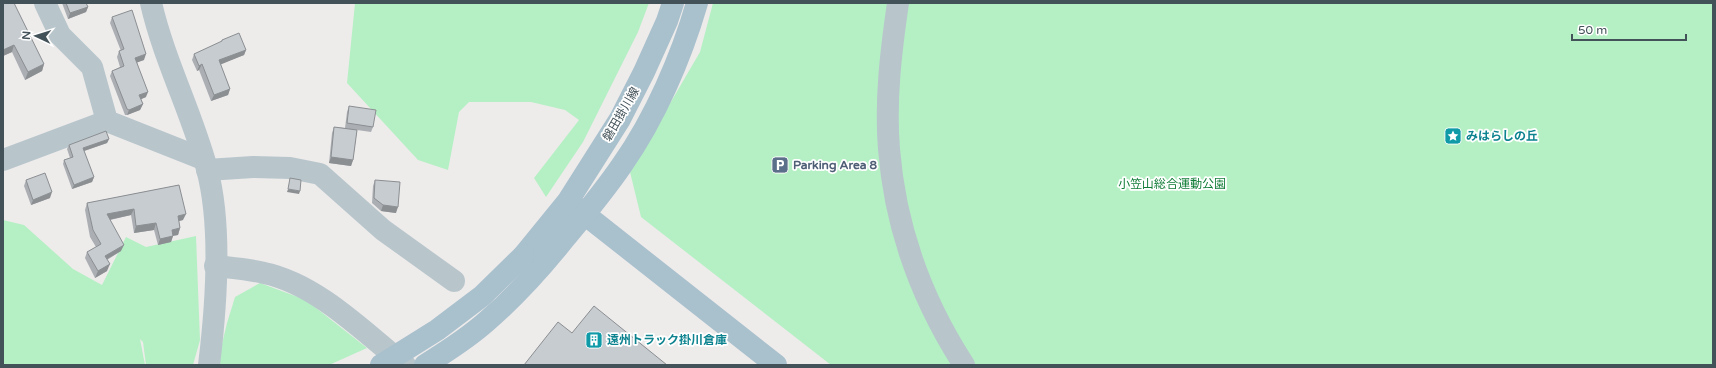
<svg xmlns="http://www.w3.org/2000/svg" width="1716" height="368" viewBox="0 0 1716 368" font-family="'Varela Round','Noto Sans JP',sans-serif">
<style>
.green{fill:#b5f0c4}
.lines{fill:none;stroke-linecap:round;stroke-linejoin:round}
.minor{stroke:#b8c6cc;stroke-width:22}
.major{stroke:#a9c0cd;stroke-width:22}
.major-bridge{stroke:#a9c0cd;stroke-width:22}
.wall{fill:#abafb4}
.shaded-wall{fill:#8b8f92}
.building{fill:#c7ccd1;stroke:#8b8f92}
.labels{text-anchor:middle;stroke-width:3.5;stroke-linejoin:round;paint-order:stroke}
.street-label{font-size:12px;fill:#435259;stroke:#fff}
.culture-label{font-size:12px;font-weight:bold;fill:#0d838f;stroke:#fff;text-anchor:start}
.service-label{font-size:12px;font-weight:bold;fill:#4e5e75;stroke:#fff;text-anchor:start}
.park-label{font-size:12px;fill:#117d38;stroke:#fff}
</style>
<rect width="100%" height="100%" fill="#eeebeb"/>
<g class="green">
<polygon points="355,3 649,3 638,32 583,142 546,197 534,178 579,120 565,110 531,102 469,102 459,112 448,170 418,160 347,83"/>
<polygon points="713,3 1713,3 1713,365 831,365 641,217 630,172 700,52"/>
<polygon points="3,220 24,225 73,269 102,285 126,237 146,247 196,236 200,340 193,365 146,365 143,342 140,339 145,365 3,365"/>
<polygon points="260,283 306,300 367,348 329,365 217,365 227,323 235,297"/>
</g>
<g class="lines">
<g class="minor">
<polyline points="45,3 60,35 92,67 107,121 203,159"/>
<path d="M151,3C164,60 192,113 207,169C222,225 216,308 209,365"/>
<path d="M898,3C891,51 885,100 889,149C895,226 922,300 964,365"/>
<polyline points="3,160 107,121"/>
<polyline points="207,170 253,167 290,168 320,174 383,230 454,281"/>
<path d="M215,266C232,268 248,269 264,273C317,284 364,332 405,365"/>
</g>
<g class="major">
<polyline points="573,205 776,365"/>
<polyline points="524,255 568,201 620,119 644,72 667,21 673,3"/>
<path d="M425,365C446,352 468,338 487,321C516,296 542,267 566,237C585,214 605,190 622,165C655,118 681,58 697,3"/>
</g>
<polyline class="major-bridge" points="381,365 437,330 482,296 524,255"/>
</g>
<g class="wall">
<polygon points="3,3 44,64 42,71 25,80 12,52 3,56"/>
<polygon points="62,3 86,3 88,7 86,12 68,19"/>
<polygon points="112,17 144,60 137,62 146,97 141,99 143,104 140,110 127,115 125,115 110,76 112,71 120,67 117,57 119,51 121,51 110,23"/>
<polygon points="222,40 246,50 244,55 220,64 230,89 228,95 211,101 199,70 197,71 192,60 194,54 221,42"/>
<polygon points="349,106 373,127 371,132 357,130 353,160 351,166 329,163 332,133 334,127 345,128 347,112"/>
<polygon points="109,139 107,143 84,151 94,177 92,182 72,189 63,164 64,160 70,158 67,149 69,145"/>
<polygon points="26,180 50,198 31,205 24,186"/>
<polygon points="375,180 396,213 381,211 372,203 373,186"/>
<polygon points="179,185 183,220 179,221 180,228 178,235 173,236 171,242 158,245 154,230 134,233 131,215 110,220 121,251 107,260 107,271 95,278 85,258 87,252 96,247 90,237 85,210 87,203"/>
</g>
<g class="shaded-wall">
<polygon points="88,7 86,12 68,19 70,13"/>
<polygon points="14,45 12,52 3,56 3,50"/>
<polygon points="246,50 244,55 217,66 219,60"/>
<polygon points="146,54 144,60 133,64 135,58"/>
<polygon points="44,64 42,71 25,80 28,72"/>
<polygon points="202,64 199,70 197,71 199,66"/>
<polygon points="230,89 228,95 211,101 214,95"/>
<polygon points="148,92 146,97 137,101 139,95"/>
<polygon points="143,104 140,110 127,115 129,110"/>
<polygon points="109,139 107,143 81,152 83,148"/>
<polygon points="331,157 353,160 351,166 329,163"/>
<polygon points="94,177 92,182 72,189 74,185"/>
<polygon points="288,189 300,191 299,194 287,192"/>
<polygon points="52,192 50,198 31,205 33,200"/>
<polygon points="383,205 398,207 396,213 381,211"/>
<polygon points="134,209 131,215 104,221 107,214"/>
<polygon points="186,214 183,220 175,222 178,216"/>
<polygon points="156,223 154,230 134,233 136,226"/>
<polygon points="180,228 178,235 171,236 173,236 171,242 158,245 160,239 172,230"/>
<polygon points="124,245 121,251 102,262 105,256"/>
<polygon points="110,264 107,271 95,278 98,271"/>
</g>
<g class="building">
<polygon points="3,3 14,3 44,64 28,72 14,45 3,50"/>
<polygon points="66,3 86,3 88,7 70,13"/>
<polygon points="132,10 146,54 135,58 148,92 139,95 143,104 129,110 127,109 112,71 124,66 119,51 124,49 112,17"/>
<polygon points="239,33 246,50 219,60 230,89 214,95 202,64 199,66 194,54 222,41 222,40"/>
<polygon points="349,106 376,110 373,127 347,123"/>
<polygon points="334,127 357,130 353,160 331,157"/>
<polygon points="106,131 109,139 83,148 94,177 74,185 64,160 73,157 69,145"/>
<polygon points="45,173 52,192 33,200 26,180"/>
<polygon points="290,178 301,180 300,191 288,189"/>
<polygon points="375,180 400,182 398,207 383,205 374,198"/>
<polygon points="179,185 186,214 178,216 180,228 172,230 173,236 160,239 156,223 136,226 134,209 107,214 124,245 105,256 110,264 98,271 87,252 101,244 93,230 87,203"/>
<polygon points="594,306 667,365 524,365 558,322 572,333"/>
</g>
<defs>
<g id="sight-square" transform="scale(0.9)"><rect x="-9" y="-9" width="18" height="18" rx="4" fill="#0f9aa8" stroke="#fff"/><path d="M0-6L1.8-2.2L6-1.7L2.9 1.2L3.7 5.4L0 3.3L-3.7 5.4L-2.9 1.2L-6-1.7L-1.8-2.2Z" fill="#fff"/></g>
<g id="parking-square" transform="scale(0.9)"><rect x="-9" y="-9" width="18" height="18" rx="4" fill="#5c6f8a" stroke="#fff"/><path d="M-3.5-5.5H1a3.5 3.5 0 0 1 0 7H-1V5.5H-3.5ZM-1-3.4V-.6H.8a1.4 1.4 0 0 0 0-2.8Z" fill="#fff"/></g>
<g id="building-square" transform="scale(0.9)"><rect x="-9" y="-9" width="18" height="18" rx="4" fill="#0f9aa8" stroke="#fff"/><path d="M-4-6H4V6H1V3H-1V6H-4ZM-2.5-4.3h1.7v1.8h-1.7ZM.8-4.3h1.7v1.8H.8ZM-2.5-1h1.7V.8h-1.7ZM.8-1h1.7V.8H.8Z" fill="#fff"/></g>
</defs>
<g fill-rule="evenodd">
<use href="#sight-square" x="1453" y="136"/>
<use href="#parking-square" x="780" y="165"/>
<use href="#building-square" x="594" y="340"/>
</g>
<g class="labels">
<g class="street-label">
<text transform="translate(621 114) rotate(-60)" y="4">磐田掛川線</text>
</g>
<g class="culture-label">
<text x="1466" y="140">みはらしの丘</text>
<text x="607" y="344">遠州トラック掛川倉庫</text>
</g>
<g class="service-label">
<text x="793" y="169">Parking Area 8</text>
</g>
<g class="park-label">
<text x="1172" y="188">小笠山総合運動公園</text>
</g>
</g>
<rect width="1716" height="368" fill="none" stroke="#435259" stroke-width="8"/>
<g transform="translate(36 36) rotate(274)" stroke="#ffffff" stroke-width="3" paint-order="stroke">
<path d="M0-3L7 15L0 10L-7 15Z" fill="#435259"/>
<text y="-6" font-size="11" font-weight="bold" text-anchor="middle" fill="#435259">N</text>
</g>
<path d="M1572 34v6h114v-6" fill="none" stroke="#435259" stroke-width="2"/>
<text x="1578" y="34" font-size="12" fill="#435259" stroke="#ffffff" stroke-width="3" paint-order="stroke">50 m</text>
</svg>
